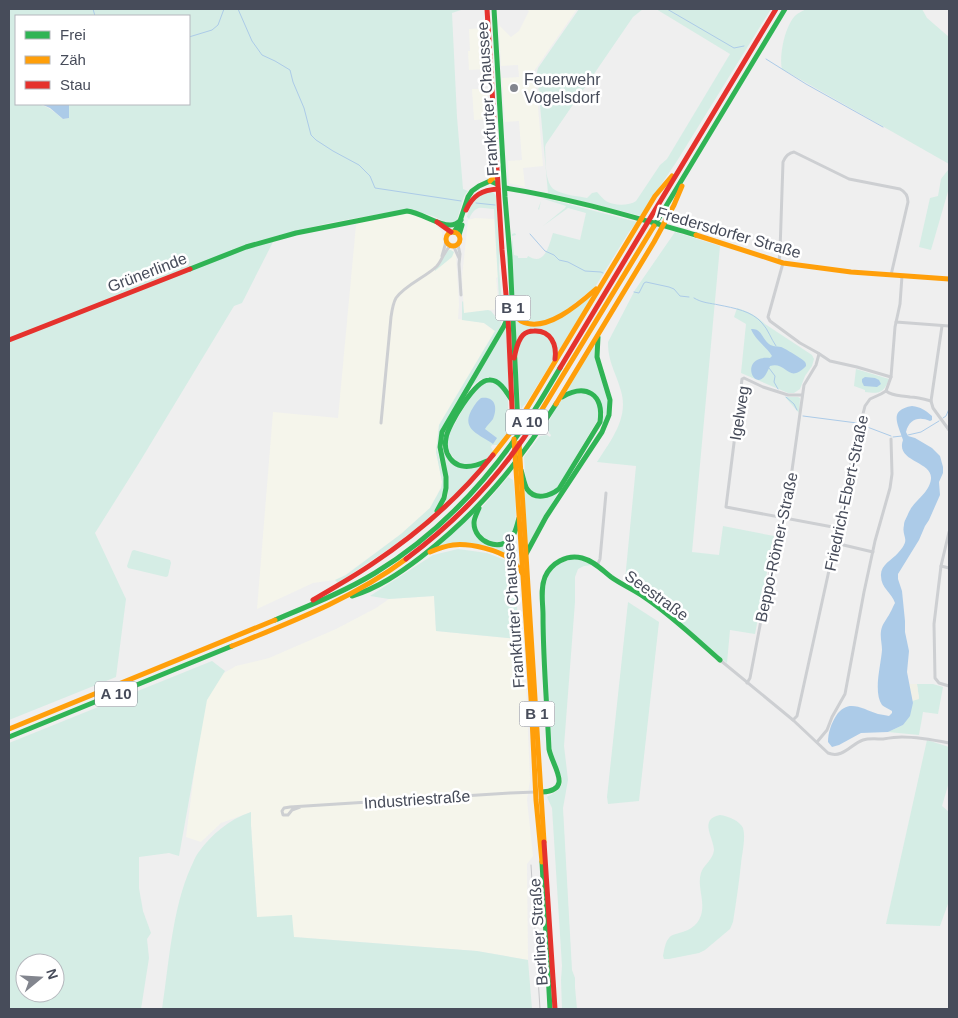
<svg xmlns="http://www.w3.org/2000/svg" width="958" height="1018" viewBox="0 0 958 1018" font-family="Helvetica,sans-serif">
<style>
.commercial{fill:#f5f5eb}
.green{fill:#d5ede5;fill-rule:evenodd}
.sand{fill:#f0f0e6}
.water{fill:#accbe8}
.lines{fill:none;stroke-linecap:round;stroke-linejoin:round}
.stream{stroke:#accbe8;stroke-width:1}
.street{stroke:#cdcfd2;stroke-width:3}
.fast{stroke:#30b455;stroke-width:5}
.slow{stroke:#ff9f0a;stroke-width:5}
.jam{stroke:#e5322d;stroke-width:5}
.rail{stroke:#c6c7ca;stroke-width:1}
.poi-dot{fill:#82858e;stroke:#fff;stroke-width:2}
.labels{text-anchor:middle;stroke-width:5;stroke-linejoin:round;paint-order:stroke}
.shield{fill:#fff;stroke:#7e828c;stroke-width:1}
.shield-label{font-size:15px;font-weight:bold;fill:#474c5a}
.poi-label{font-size:16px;fill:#474c5a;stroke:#fff;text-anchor:start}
.street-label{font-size:16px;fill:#474c5a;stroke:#fff}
</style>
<rect width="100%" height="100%" fill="#efefef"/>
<g class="commercial">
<polygon points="526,9 577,9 534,71 537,95 543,166 523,168 525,187 509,183 508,161 522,160 519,121 505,122 502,78 519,77 518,65 501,66 499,25 511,37 519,31 529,11"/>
<polygon points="484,28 486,69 469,70 468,51 470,51 469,29"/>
<polygon points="472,89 487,89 489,119 474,120"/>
<polygon points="410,212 432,220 442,232 443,244 453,250 456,255 459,304 458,319 484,323 495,331 439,425 436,452 442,482 441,488 430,508 401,534 345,575 335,580 313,583 257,609 273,412 338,418 356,225 361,221"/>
<polygon points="475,218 494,219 498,277 496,278 499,309 464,313 462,277 468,220"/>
<polygon points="434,596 436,631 518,639 521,686 526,686 530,780 527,800 533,856 527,864 528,960 477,951 294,937 257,917 251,825 251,812 221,823 201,842 186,837 203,704 217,677 236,666 269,658 336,629 376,608 389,599"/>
</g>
<g class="green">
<path d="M9,9H464L452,13L457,117L463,189L468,191L464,196L457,220L454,222L447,223L433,216L407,209L329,223L276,236L242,303L234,306L139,463L95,533L126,599L116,677L9,720ZM16,16H189V104H69V118L63,119C43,102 42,104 16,104Z"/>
<path d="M579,9H643L633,17L546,144L545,147C546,159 544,184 555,190C564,195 577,196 587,198L592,193L597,192C600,195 603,199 606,201C614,206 629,206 636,201L660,165L667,159L730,54L656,9H771L677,161L640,216L629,213L548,193L537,72L538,68Z"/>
<path d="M806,9H922L927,18L949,37V164L782,69C779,55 785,25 796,15C798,13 803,11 806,9Z"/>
<polygon points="948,170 949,171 949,188 931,250 919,247 930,198 938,196 941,179"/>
<path d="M487,192H493L496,196L500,243L499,268L503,315L500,328L438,439L437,449L445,483L444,493L436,510L423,523L393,546L338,583L335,580L346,575L401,534L430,508L441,488L442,482L436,452L439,425L495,331L484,323L462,320V302L463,301L464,313L488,310L491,311L499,321L500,317L494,209C480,208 476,204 469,219L467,217C470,204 474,196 487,192Z"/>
<path d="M545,198L637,222L629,232L595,287L561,314L546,321L531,322L525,320L517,315L514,305L511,260L513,259L512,251V234L515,233L516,235L512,236L514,255L518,256V258H527L528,256C545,267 549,245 553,233L580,240L586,213L568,208L543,226L565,208L566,206L544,199L541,201L539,210L538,209L541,201Z"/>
<path d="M675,232L720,246L692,552L719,555L723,526L774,536L755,634L730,630L727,663L625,580L636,466L597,462C611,440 629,418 621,391C616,372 608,363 608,342L635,290Z"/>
<polygon points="449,250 451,250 454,252 452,257 435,271 435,269 447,251"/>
<polygon points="595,292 557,354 558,350 540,329 516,342 515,320 538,326"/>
<path d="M737,308C747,311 757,316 765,324L812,355L814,359L812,366L805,376L800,389L794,393H788L741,373L746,324L734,317Z"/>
<polygon points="506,328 509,392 507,388 481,379 470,387"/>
<path d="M538,332L548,336L554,347L553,360L525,405H524L521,409C520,394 514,354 521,341C524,334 531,334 538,332Z"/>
<polygon points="596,339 606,387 608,410 603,425 601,424 604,414 590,390 563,394"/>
<path d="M856,369L889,379C884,393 879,394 865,392V390L854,386Z"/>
<path d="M487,382L499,385L508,400V431L498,445H492L491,447L493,451C481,467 475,465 457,463L447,448L448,436L472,393Z"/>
<path d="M584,392L596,400L600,416L557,488C552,492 549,493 542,494C524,494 525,471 524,457L540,436L547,435L550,437L551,435L549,433L547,425C552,417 559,398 568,395C573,393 579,393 584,392Z"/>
<polygon points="785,397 798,397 800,398 799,413"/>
<polygon points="443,445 457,467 484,464 444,507 448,494 444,461"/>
<path d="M508,477L513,480L514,486C515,500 521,535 504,541C500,542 495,542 492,543L480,535L476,527L479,511Z"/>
<polygon points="523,486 534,497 560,489 527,547"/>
<polygon points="475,512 473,528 491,546 516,535 518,564 475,545 434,549"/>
<polygon points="458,549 487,553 505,560 516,571 518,639 436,631 434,596 389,599 370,596 433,555"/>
<polygon points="134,550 170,560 171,563 168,576 166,577 128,568 127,566 132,551"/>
<path d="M575,559L587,562L592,565L584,566L578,569L575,577V602L564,746L568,780L563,808L572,970L575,978V987L577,1009H562L561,980L562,966L552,808L547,797C569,785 563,780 555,762C552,756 551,749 550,743C548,700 544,658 544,615C544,603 543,589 548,577C553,565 562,561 575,559Z"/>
<polygon points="628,602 659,622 639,801 608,804 607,797"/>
<path d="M212,661L225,671L207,700L179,856L169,853L139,857V888L143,911L151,933L147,939L149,958L141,1009H9V743ZM25,963H55V993H25Z"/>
<polygon points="917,684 933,684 943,687 938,714 923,712 919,735 888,732 903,725 913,703 912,701 919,698"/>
<polygon points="927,740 949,747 949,782 942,806 949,812 949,901 940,926 886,924"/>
<path d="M251,812V825L257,917L292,915L294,937L477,951L528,960L532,1009H162C169,964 172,909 191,867C193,863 195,857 198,853C212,834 228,820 251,812Z"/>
<path d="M720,815C728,816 740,821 743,828C746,838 742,853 741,864C739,883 736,903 733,922L730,929L705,950L699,953L669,959H664L663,956C664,951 665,942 669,938C671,935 676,934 679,933C691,930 700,924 702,911C704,898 697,885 701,873C704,864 713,860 714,850C714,838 698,819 720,815Z"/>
</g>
<polygon class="sand" points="909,684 917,684 919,699 912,701"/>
<g class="water">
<polygon points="41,104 69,104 69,118 63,119 50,108"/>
<path d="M751,329C762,328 762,339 769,344C773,347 776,346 781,347C784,348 803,359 805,362C806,363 806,365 806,366C788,385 787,361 770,366C768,370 766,375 764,377C752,390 740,355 770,358L772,356C767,347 755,340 751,329Z"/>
<polygon points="865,377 875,378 879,380 881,384 877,387 864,386 862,382 862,379"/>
<path d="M481,398C495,396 498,407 493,419C491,422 487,425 485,429L497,438L493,444C481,435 461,430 471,411C474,406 476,402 481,398Z"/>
<path d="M912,406C921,407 925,410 932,416V420L930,421C919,416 909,419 906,432L908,436L915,438L932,448L940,456L943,467V473L939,482L940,495L929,520L925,526L919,540L898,574V579L902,591L905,621V632L909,651L907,672L913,703L910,716L903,725L888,732L861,733L839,745L832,747L828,742C828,733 831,724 836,716C848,698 862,709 878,714C882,715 886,715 889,716L892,713V711C889,709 884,707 882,705C873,692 881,665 882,650C882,644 880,637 881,631C882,624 887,619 890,613C892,610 893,606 895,603C892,593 881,588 881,576C880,565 892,560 898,553C912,538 901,538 904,525C904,521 907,517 908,514C913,501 929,494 931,479C933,461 895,462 903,440C898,424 888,410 912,406Z"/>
</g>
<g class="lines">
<g class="stream">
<polyline points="93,9 95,16"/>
<polyline points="238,9 252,41 262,55 275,61 290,70 293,82 304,108 311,135 316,140 333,151 359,165 370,176 375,188 461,201"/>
<polyline points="667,9 734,48 744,46"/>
<polyline points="189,37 212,30 218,25 224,9"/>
<polyline points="766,59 806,84 883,127"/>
<polyline points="476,203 495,205"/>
<polyline points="530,234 545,251 554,255 559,260 568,262 585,271 601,272 603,273"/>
<polyline points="634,292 639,293 644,283 646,282 669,287 674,289 680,296 689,297"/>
<path d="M694,298C702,303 710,303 719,305C734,308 752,311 762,323C768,329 771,339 776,346"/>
<polyline points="769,368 775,376 774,382 778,389"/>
<polyline points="786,397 794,404 797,410"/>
<polyline points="803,416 857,423"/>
<polyline points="943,418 946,416 949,409"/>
<polyline points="862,425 891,436"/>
<polyline points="908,435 921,432 939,421"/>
<polyline points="893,437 902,436"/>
</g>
<g class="street">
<polyline points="458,245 460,254 459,264 461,295"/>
<polyline points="454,247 459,258"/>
<polyline points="442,256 446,242"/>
<path d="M779,262L780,251L783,162C785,157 788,153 794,152L849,179L900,189C906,192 908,196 908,202L891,275"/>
<polyline points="783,263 768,317 770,321 800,343 818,353 830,361 857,367 891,377"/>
<polyline points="896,322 949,326"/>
<polyline points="942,326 931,401 933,408 949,430"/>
<path d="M886,391C894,397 901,395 910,397C917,397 924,399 931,401"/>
<polyline points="802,395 788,395 763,387 744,378 742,379 726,507 838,528"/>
<path d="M381,423L391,317C392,310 393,303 396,298C405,285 426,277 437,266C442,260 444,252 450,246"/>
<polyline points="949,532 941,566 934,624 935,678 939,683 949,686"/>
<polyline points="835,543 873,552"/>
<polyline points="597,566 600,559 606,493"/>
<polyline points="941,566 949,568"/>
<path d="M720,660L793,720L828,753C843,759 851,744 863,740C869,738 877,739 883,739C889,738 896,737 902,737C918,737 934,740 949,743"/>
<polyline points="747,683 750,678 779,526 786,513 804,385 816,365 819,354"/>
<polyline points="793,720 797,716 835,543 840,516 855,445 865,406 870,399 881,394 886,391 891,377 895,327 900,304 902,276"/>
<polyline points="817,742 827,730 832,717 845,694 864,592 875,541 890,488 892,474 891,439"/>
<polyline points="300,807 292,810 288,815 283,815 282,811 284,808 290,807 510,793 536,792"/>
</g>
<g class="fast">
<polyline points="494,9 505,197 510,257 518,425"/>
<path d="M505,188C570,198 633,217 696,235"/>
<polyline points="654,226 785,9"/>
<polyline points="454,232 459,224 468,197 472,191 479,186 490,181 497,184"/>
<polyline points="459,235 462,225"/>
<path d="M190,269L246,247L296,233L407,211C422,213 437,225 450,225C454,225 458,223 461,220"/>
<path d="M487,461C472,468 455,471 447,453C445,448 445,443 446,438C448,425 475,380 489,380C499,379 506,391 511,399"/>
<path d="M521,470C523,476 524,484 527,489C535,501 550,496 559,489L600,422C604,394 586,383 562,397"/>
<path d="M479,508C477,513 474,518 474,523C474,542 501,553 512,537C516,532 517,524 519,518"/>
<polyline points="437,511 444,498 446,488 446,477 440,447 442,432 504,326 508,317"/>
<polyline points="526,554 546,517 602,432 609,415 610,400 597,357 598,337"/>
<path d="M352,596C378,588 400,573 421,557C478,513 518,464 556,404"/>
<path d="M275,620C308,606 344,592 375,573C439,534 492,476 532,414C542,399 551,383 560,368"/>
<polyline points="9,737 232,646"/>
<path d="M542,792C574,790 552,766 549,749C547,704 543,660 543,615C543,603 540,589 545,577C551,563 567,554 582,558C594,561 602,570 611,577C622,585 635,590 647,599C673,617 696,639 720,660"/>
<polyline points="542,862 550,1009"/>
</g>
<g class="slow">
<polyline points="490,181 497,174"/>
<circle cx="453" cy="239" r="7"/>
<polyline points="696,235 783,263 851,272 949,279"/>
<path d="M513,313C516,316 518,319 521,321C545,334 579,304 596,289"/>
<polyline points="556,404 654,242 674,205 682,186"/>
<polyline points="538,416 654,226"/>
<polyline points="514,439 531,698 536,800 542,862"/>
<polyline points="519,443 544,842"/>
<polyline points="493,455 518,423 655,196 672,176"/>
<path d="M430,552C437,549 445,546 453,545C470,543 500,550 513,561C517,565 520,570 523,574"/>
<path d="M232,646C291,622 354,598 406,559"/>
<polyline points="9,729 275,620"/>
</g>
<g class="jam">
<polyline points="487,9 502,250 508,317 513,430"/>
<path d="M466,210C473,195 482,190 498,189"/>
<polyline points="437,222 451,232"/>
<polyline points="9,340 190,269"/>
<path d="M514,358C516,351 517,341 523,335C526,332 530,331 534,331C551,330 557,345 555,359"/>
<polyline points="560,368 776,9"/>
<path d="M406,559C458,520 504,472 538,416"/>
<path d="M313,600C333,588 353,577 372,564C417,534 459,498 493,455"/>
<polyline points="544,842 555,1009"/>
</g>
<polyline class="rail" points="531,865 540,1009"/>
</g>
<circle class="poi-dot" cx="514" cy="88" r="5"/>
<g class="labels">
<g class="shield">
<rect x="495.5" y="295.5" width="35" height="25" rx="4"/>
<rect x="506" y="409.5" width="42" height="25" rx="4"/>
<rect x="95" y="681.5" width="42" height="25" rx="4"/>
<rect x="519.5" y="701.5" width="35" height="25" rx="4"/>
</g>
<g class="shield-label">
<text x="513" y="313">B 1</text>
<text x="527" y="427">A 10</text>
<text x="116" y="699">A 10</text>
<text x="537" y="719">B 1</text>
</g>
<g class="poi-label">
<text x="524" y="85">Feuerwehr<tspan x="524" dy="18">Vogelsdorf</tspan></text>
</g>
<g class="street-label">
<text transform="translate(487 99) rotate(-94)" y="6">Frankfurter Chaussee</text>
<text transform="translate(729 232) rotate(16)" y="6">Fredersdorfer Straße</text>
<text transform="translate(147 272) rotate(-21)" y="6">Grünerlinde</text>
<text transform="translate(739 413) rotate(-81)" y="6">Igelweg</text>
<text transform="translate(846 493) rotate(-78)" y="6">Friedrich-Ebert-Straße</text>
<text transform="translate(776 547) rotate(-78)" y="6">Beppo-Römer-Straße</text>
<text transform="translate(657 595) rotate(36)" y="6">Seestraße</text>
<text transform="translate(513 611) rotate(-94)" y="6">Frankfurter Chaussee</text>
<text transform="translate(417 799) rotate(-4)" y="6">Industriestraße</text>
<text transform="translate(538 932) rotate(-94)" y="6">Berliner Straße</text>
</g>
</g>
<rect width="958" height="1018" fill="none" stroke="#474c5a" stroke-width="20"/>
<rect x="15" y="15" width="175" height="90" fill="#ffffff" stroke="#b5b7bd"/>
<rect x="25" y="31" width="25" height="8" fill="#30b455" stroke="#b5b7bd"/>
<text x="60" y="40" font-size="15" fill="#474c5a">Frei</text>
<rect x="25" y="56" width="25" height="8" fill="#ff9f0a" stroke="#b5b7bd"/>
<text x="60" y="65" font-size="15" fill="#474c5a">Zäh</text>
<rect x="25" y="81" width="25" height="8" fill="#e5322d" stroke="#b5b7bd"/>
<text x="60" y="90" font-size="15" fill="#474c5a">Stau</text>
<g transform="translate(40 978) rotate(72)"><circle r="24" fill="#ffffff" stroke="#b5b7bd"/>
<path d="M0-4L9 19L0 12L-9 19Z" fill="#82858e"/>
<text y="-8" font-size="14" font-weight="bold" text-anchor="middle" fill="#474c5a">N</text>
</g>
</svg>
